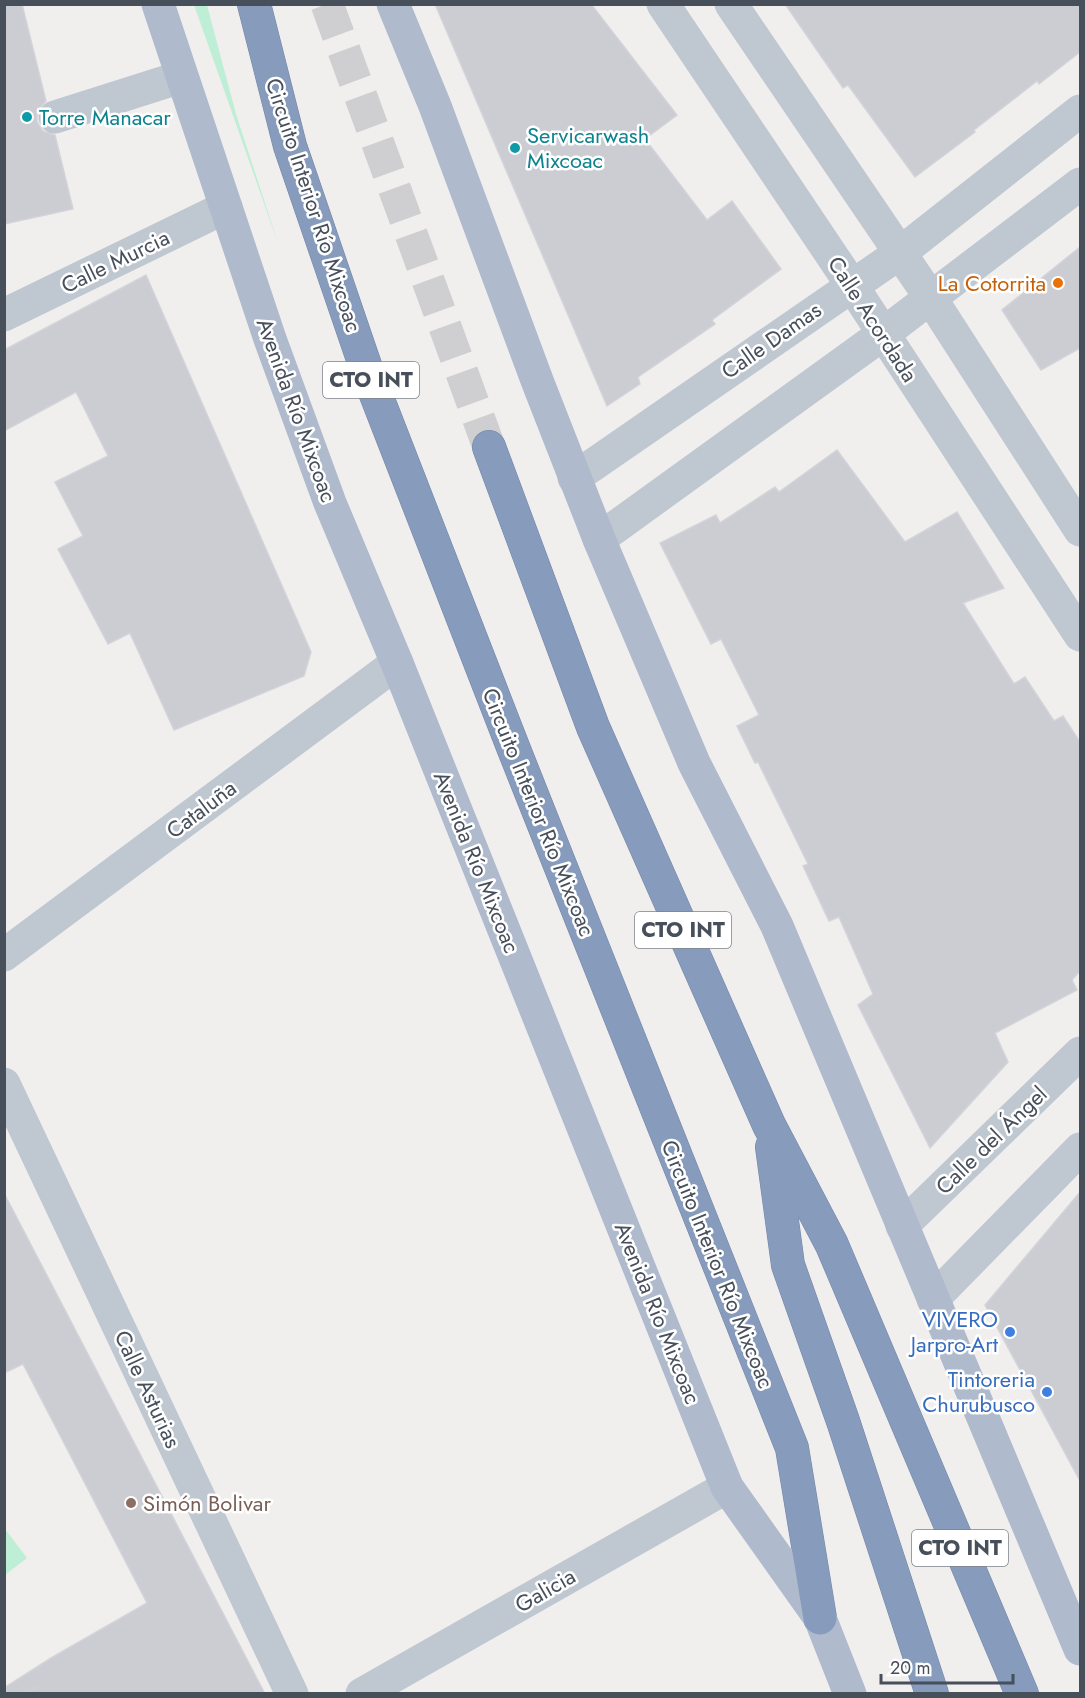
<svg xmlns="http://www.w3.org/2000/svg" width="1085" height="1698" viewBox="0 0 1085 1698" font-family="Jost,sans-serif">
<style>
.green{fill:#beeed5}
.building{fill:#cbcdd3;stroke:#d2d4da;stroke-width:1.5}
.lines{fill:none;stroke-linecap:round;stroke-linejoin:round}
.minor-tunnel{stroke:#cfcfd1;stroke-width:33;stroke-dasharray:33 16;stroke-linecap:butt}
.highway-tunnel{stroke:#cfcfd1;stroke-width:33;stroke-dasharray:33 16;stroke-linecap:butt}
.highway-casing{stroke:#7286a8;stroke-width:34}
.minor{stroke:#bfc7d0;stroke-width:33}
.major{stroke:#afbacd;stroke-width:33}
.highway{stroke:#879bbc;stroke-width:33}
.culture-dot{fill:#0f9aa8;stroke:#fff;stroke-width:2}
.food-dot{fill:#e8710a;stroke:#fff;stroke-width:2}
.shop-dot{fill:#3f7fe0;stroke:#fff;stroke-width:2}
.education-dot{fill:#8d6e63;stroke:#fff;stroke-width:2}
.labels{text-anchor:middle;stroke-width:5;stroke-linejoin:round;paint-order:stroke}
.shield{fill:#fff;stroke:#7e848c;stroke-width:1.5}
.shield-label{font-size:21px;font-weight:bold;fill:#474f5b}
.culture-label{font-size:22px;fill:#0d838f;stroke:#fff;text-anchor:start}
.street-label{font-size:22px;fill:#474f5b;stroke:#fff}
.food-label{font-size:22px;fill:#c56008;stroke:#fff;text-anchor:end}
.shop-label{font-size:22px;fill:#366cbe;stroke:#fff;text-anchor:end}
.education-label{font-size:22px;fill:#785e54;stroke:#fff;text-anchor:start}
</style>
<rect width="100%" height="100%" fill="#f1efee"/>
<g class="green">
<polygon points="194,5 207,5 236,114 279,246"/>
<polygon points="5,1529 27,1558 5,1575"/>
</g>
<g class="building">
<polygon points="4,4 22,4 46,101 37,112 37,122 43,131 55,135 73,209 4,224"/>
<polygon points="435,4 591,4 677,115 645,139 707,220 732,201 781,269 712,320 715,324 638,377 640,384 607,406"/>
<polygon points="785,4 1080,4 1080,52 1039,84 1037,81 974,130 975,132 915,177 848,85 843,88"/>
<polygon points="1080,247 1080,348 1041,370 1002,310"/>
<polygon points="146,275 311,652 304,676 174,730 130,633 108,644 58,549 83,536 55,482 108,456 76,392 4,431 4,350"/>
<polygon points="837,450 905,542 957,512 1004,588 963,603 1014,684 1025,677 1054,721 1063,716 1080,742 1080,971 1072,980 1077,990 995,1033 1008,1062 930,1148 858,1005 873,994 839,917 829,921 803,866 808,864 758,762 755,763 737,726 759,715 721,639 711,644 660,543 716,515 720,523 775,487 779,492"/>
<polygon points="1080,1192 1080,1481 985,1305"/>
<polygon points="4,1193 265,1694 4,1694 4,1688 51,1658 147,1603 23,1364 4,1373"/>
</g>
<g class="lines">
<polyline class="minor-tunnel" points="23,1691 24,1694"/>
<polyline class="highway-tunnel" points="327,4 489,447"/>
<g class="highway-casing">
<g id="highway">
<polyline points="254,4 290,146 368,374 513,747 792,1448 820,1618"/>
<polyline points="489,447 593,727 769,1125 832,1245 1022,1694"/>
<polyline points="772,1147 788,1265 843,1421 932,1694"/>
</g>
</g>
<g class="minor">
<polyline points="663,4 851,284 1080,635"/>
<polyline points="731,4 930,297 1080,530"/>
<polyline points="55,117 181,77"/>
<polyline points="4,315 226,207"/>
<polyline points="574,478 900,253 1080,111"/>
<polyline points="599,539 883,334 1080,184"/>
<polyline points="4,955 397,663"/>
<polyline points="4,1084 292,1694"/>
<polyline points="902,1226 1080,1053"/>
<polyline points="933,1299 1080,1149"/>
<polyline points="362,1694 727,1487"/>
</g>
<g class="major">
<polyline points="158,4 270,339 330,503 397,663 727,1487 820,1618 850,1694"/>
<polyline points="393,4 435,106 538,383 599,539 694,763 777,926 1080,1649"/>
</g>
<use href="#highway" class="highway"/>
</g>
<g class="culture-dot">
<circle cx="27" cy="117" r="6"/>
<circle cx="515" cy="148" r="6"/>
</g>
<circle class="food-dot" cx="1058" cy="283" r="6"/>
<g class="shop-dot">
<circle cx="1010" cy="1332" r="6"/>
<circle cx="1047" cy="1392" r="6"/>
</g>
<circle class="education-dot" cx="131" cy="1503" r="6"/>
<g class="labels">
<g class="shield">
<rect x="323" y="362" width="96" height="36" rx="4.5"/>
<rect x="635" y="912" width="96" height="36" rx="4.5"/>
<rect x="912" y="1530" width="96" height="36" rx="4.5"/>
</g>
<g class="shield-label">
<text x="371" y="387">CTO INT</text>
<text x="683" y="937">CTO INT</text>
<text x="960" y="1555">CTO INT</text>
</g>
<g class="culture-label">
<text x="39" y="125">Torre Manacar</text>
<text x="527" y="143">Servicarwash<tspan x="527" dy="25">Mixcoac</tspan></text>
</g>
<g class="street-label">
<text transform="translate(314 205) rotate(72)" y="8">Circuito Interior Río Mixcoac</text>
<text transform="translate(115 261) rotate(-26)" y="8">Calle Murcia</text>
<text transform="translate(873 319) rotate(57)" y="8">Calle Acordada</text>
<text transform="translate(771 340) rotate(-35)" y="8">Calle Damas</text>
<text transform="translate(297 410) rotate(70)" y="8">Avenida Río Mixcoac</text>
<text transform="translate(201 809) rotate(-37)" y="8">Cataluña</text>
<text transform="translate(539 812) rotate(68)" y="8">Circuito Interior Río Mixcoac</text>
<text transform="translate(477 862) rotate(68)" y="8">Avenida Río Mixcoac</text>
<text transform="translate(991 1140) rotate(-44)" y="8">Calle del Ángel</text>
<text transform="translate(718 1264) rotate(68)" y="8">Circuito Interior Río Mixcoac</text>
<text transform="translate(658 1313) rotate(68)" y="8">Avenida Río Mixcoac</text>
<text transform="translate(148 1389) rotate(65)" y="8">Calle Asturias</text>
<text transform="translate(545 1590) rotate(-30)" y="8">Galicia</text>
</g>
<g class="food-label">
<text x="1046" y="291">La Cotorrita</text>
</g>
<g class="shop-label">
<text x="998" y="1327">VIVERO<tspan x="998" dy="25">Jarpro-Art</tspan></text>
<text x="1035" y="1387">Tintoreria<tspan x="1035" dy="25">Churubusco</tspan></text>
</g>
<g class="education-label">
<text x="143" y="1511">Simón Bolivar</text>
</g>
</g>
<rect width="1085" height="1698" fill="none" stroke="#474f5b" stroke-width="12"/>
<path d="M881 1674v9h132v-9" fill="none" stroke="#474f5b" stroke-width="3"/>
<text x="890" y="1674" font-size="18" fill="#474f5b" stroke="#ffffff" stroke-width="4.5" paint-order="stroke">20 m</text>
</svg>
